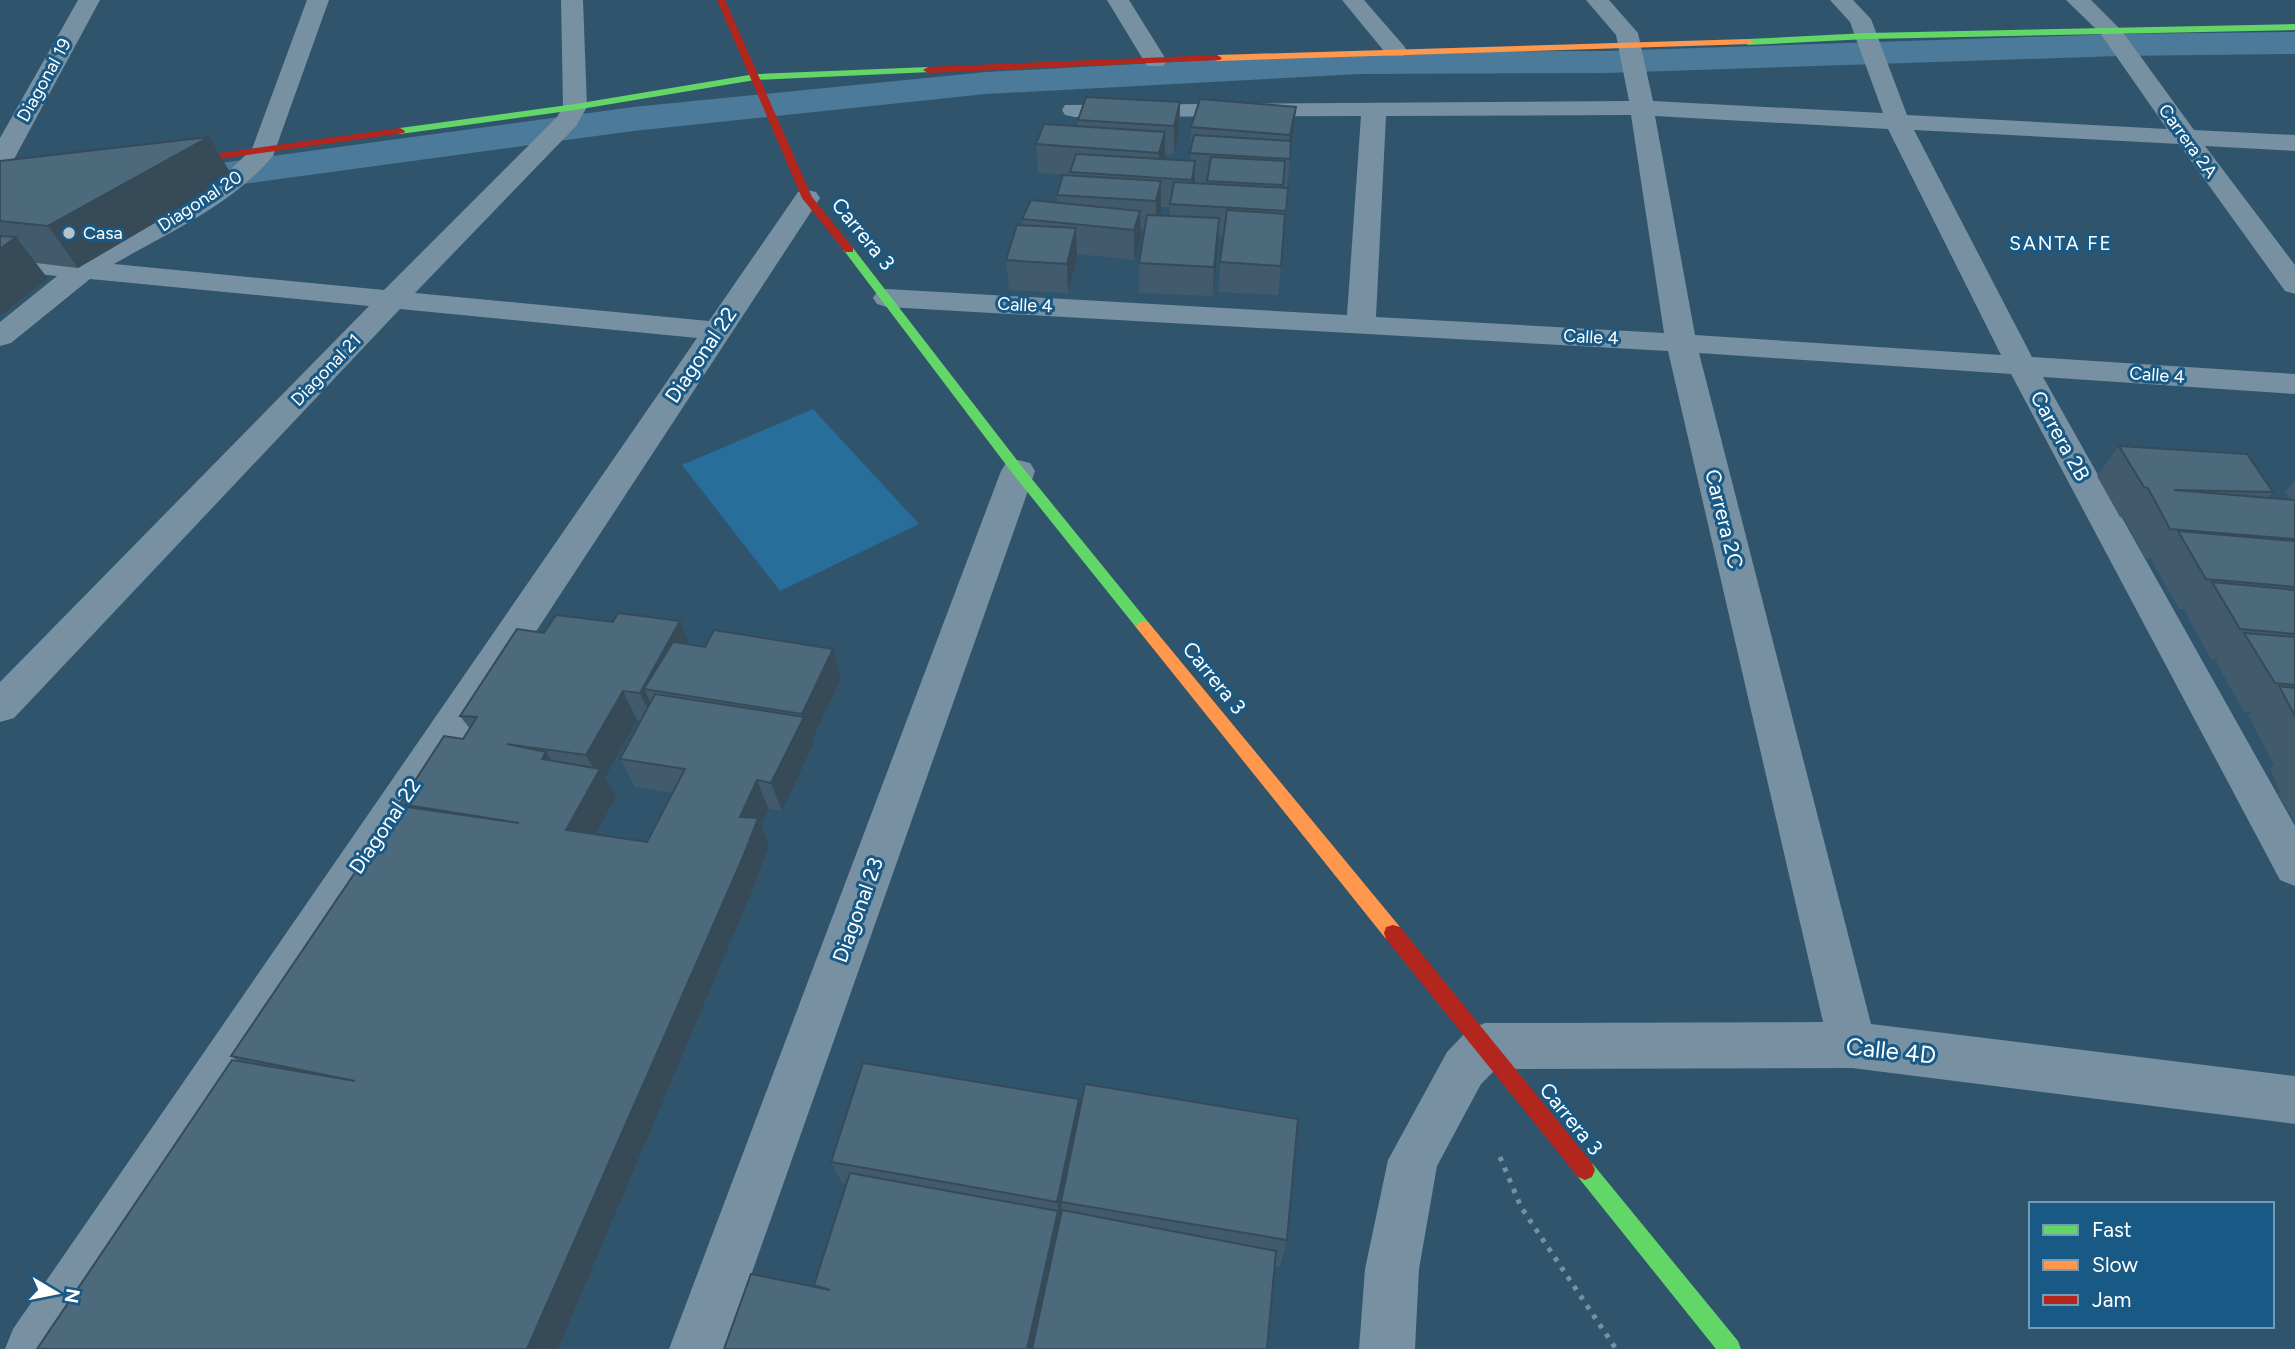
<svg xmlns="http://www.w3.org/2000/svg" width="2295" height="1349" viewBox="0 0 2295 1349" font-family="Figtree,sans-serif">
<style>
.green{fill:#286e9b}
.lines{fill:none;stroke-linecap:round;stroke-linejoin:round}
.canal{fill:#4b7a9a;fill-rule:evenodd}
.path{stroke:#7790a2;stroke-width:5;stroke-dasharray:4.5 7;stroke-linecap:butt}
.street{fill:#7790a2;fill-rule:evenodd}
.fast{fill:#63d668;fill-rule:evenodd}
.slow{fill:#ff974d;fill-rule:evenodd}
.jam{fill:#b3261e;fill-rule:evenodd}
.wall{fill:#425b6c;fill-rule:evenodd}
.shaded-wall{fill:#364a58}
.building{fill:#4d6a7d;stroke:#364a58;stroke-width:2}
.poi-dot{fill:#b7c3cc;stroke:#185985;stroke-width:2.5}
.labels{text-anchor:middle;stroke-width:6;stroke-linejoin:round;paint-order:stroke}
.far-street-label{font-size:18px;fill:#fff;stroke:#185985}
.far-poi-label{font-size:18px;fill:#fff;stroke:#185985;text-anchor:start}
.far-neighbourhood-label{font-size:19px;letter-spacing:2px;fill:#fff;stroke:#185985}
.street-label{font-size:21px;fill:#fff;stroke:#185985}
.near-street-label{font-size:24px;fill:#fff;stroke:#185985}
</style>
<rect width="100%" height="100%" fill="#30546c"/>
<polygon class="green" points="813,409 919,524 780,591 682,465"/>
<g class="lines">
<polygon class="canal" points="2295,32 2295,54 2119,56 1606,73 1360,74 986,94 633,131 176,193 161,190 155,181 161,172 176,169 633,107 986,72 1360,52 1606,51 2119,34"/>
<polyline class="path" points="1500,1157 1521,1207 1616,1349"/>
<g class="street">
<polygon points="78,0 100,0 13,161 9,166 0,169 0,138"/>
<path d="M307,0H329L273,156C229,207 171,231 114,264L384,290L557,117L563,107L561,0H583L587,107L576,126L415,293L709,321L798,192L807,190L816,192L820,198L66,1349H5L13,1329L697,338L400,309L14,718L0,722V682L369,306L90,279L11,343L0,346V322L57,276L0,270V254L80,261L171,212L216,183L252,149Z"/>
<polygon points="1107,0 1129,0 1167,61 1163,66 1147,66"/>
<polygon points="1342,0 1364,0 1404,46 1407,51 1404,56 1388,56"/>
<path d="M1586,0H1609L1638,33L1653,101L1883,113L1850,22L1830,0H1853L1871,19L1907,115L2167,129L2100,33L2066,0H2091L2122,31L2194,130L2295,135V151L2205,146L2295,265V294L2285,291L2179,144L1914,130L2032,357L2295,374V394L2043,377L2295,826V886L2280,880L2011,374L1699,353L1871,1024L2295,1076V1124L1852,1068L1496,1069L1481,1084L1437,1166L1419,1269L1415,1349H1359L1365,1269L1388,1160L1447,1052L1468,1030L1485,1023L1823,1022L1668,351L887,307L877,304L873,298L877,292L887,289L1347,315L1361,116L1074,117L1065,115L1062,110L1065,105L1629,101L1616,35ZM1631,115L1664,333L1376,317L1386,116ZM1655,116L1888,129L2001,355L1695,335Z"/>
<polygon points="1018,460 1030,463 1035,471 725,1349 669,1349 1001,471 1006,463"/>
</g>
<g class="fast">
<polygon points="2295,24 2295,30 1867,39 1748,45 1743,42 1748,39 1867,33"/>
<polygon points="928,67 933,70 931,72 755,80 575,110 400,134 395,131 400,128 575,104 755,74"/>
<polygon points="849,247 853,248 1023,468 1149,623 1152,627 1149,631 1139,631 1013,474 845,252 843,250"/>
<polygon points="1585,1160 1592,1163 1738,1341 1741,1349 1716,1349 1578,1177 1575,1170 1578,1163"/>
</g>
<g class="slow">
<polygon points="1748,39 1753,42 1751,44 1217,61 1212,58 1217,55"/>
<polygon points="1144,621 1149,623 1400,927 1402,933 1400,939 1393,941 1386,939 1139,631 1136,627 1139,623"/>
</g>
<g class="jam">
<polygon points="717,0 725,0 812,197 853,248 853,252 845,252 802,198"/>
<polygon points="1217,55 1222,58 1220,60 928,73 923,70 928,67"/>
<polygon points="400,128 405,131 404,133 169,166 164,163 169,160"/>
<polygon points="1393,925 1400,927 1592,1163 1595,1170 1592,1177 1585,1180 1578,1177 1386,939 1384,933 1386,927"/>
</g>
</g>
<g class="wall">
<path d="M1180,102L1179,130L1174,154H1165V159L1190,160L1191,127L1296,107L1287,188L1283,187L1288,188L1278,295L1219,292L1220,262L1224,236H1218L1213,296L1139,293V263L1144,230L1141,229V240L1134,260L1077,254V258L1068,293L1009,290L1006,260L1023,225L1022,219L1057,203V195L1070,175L1038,173L1036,144L1078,127V120ZM1161,207H1170V216H1159Z"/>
<polygon points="0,161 233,177 78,268 36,263 48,279 0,316"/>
<polygon points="2119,446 2273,492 2268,498 2290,500 2285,492 2295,480 2295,821 2278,794 2280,792 2270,768 2274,765 2248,715 2251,712 2244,712 2216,662 2218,659 2211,659 2185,612 2187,610 2179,609 2152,561 2154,559 2145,558 2124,518 2120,517 2097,476"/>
<path d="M680,621L690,645L705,647L833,649L841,678L812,741L813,745L782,811L768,808L761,826L769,846L755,884L558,1349H37L238,1061L231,1056L402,806L400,804L463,739L470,729L460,716L544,633L613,622ZM637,720H641L620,759L635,787L672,793L647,842L596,835L616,797L605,778Z"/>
<polygon points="1080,1107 1287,1240 1280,1267 1275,1266 1267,1349 815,1287 814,1285 847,1184 842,1183 831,1162"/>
</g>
<g class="shaded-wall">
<polygon points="1180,102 1179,130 1174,154 1174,126"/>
<polygon points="1296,107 1293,135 1290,150 1287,188 1290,151 1288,159 1290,135"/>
<polygon points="1165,132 1165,161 1159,178 1159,153"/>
<polygon points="209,137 233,177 78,268 48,226"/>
<polygon points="1195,161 1195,189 1191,208 1192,180"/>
<polygon points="1161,181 1161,210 1156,230 1156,201"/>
<polygon points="1140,211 1141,240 1134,260 1134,230"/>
<polygon points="1219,218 1218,248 1213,296 1214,267"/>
<polygon points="1076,228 1077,258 1068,293 1067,264"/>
<polygon points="16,237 48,279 0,316 0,249"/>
<polygon points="680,621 692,650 644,689 657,716 654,722 640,693"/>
<polygon points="833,649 841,678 812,741 813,745 782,811 771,783 803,718 802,714"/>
<polygon points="623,691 637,720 605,778 616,797 584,857 566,830 597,774 586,755"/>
<polygon points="546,752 563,780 542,759"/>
<polygon points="757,780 768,808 761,826 769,846 755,884 558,1349 527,1349 740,817"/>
<polygon points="1079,1099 1081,1122 1061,1202 1062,1212 1060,1222 1057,1202"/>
<polygon points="1058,1211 1061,1230 1035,1349 1027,1349"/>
</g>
<g class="building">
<polygon points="1086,97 1180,102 1174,126 1078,120"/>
<polygon points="1200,99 1296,107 1290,135 1191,127"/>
<polygon points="1044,124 1165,132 1159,153 1036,144"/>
<polygon points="1194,135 1291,141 1290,159 1190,153"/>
<polygon points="209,137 48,226 0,221 0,161"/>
<polygon points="1076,154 1195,161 1192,180 1070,172"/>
<polygon points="1211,157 1285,161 1283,185 1207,181"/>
<polygon points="1063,175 1161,181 1156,201 1057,195"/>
<polygon points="1174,182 1288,188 1286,211 1170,204"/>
<polygon points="1031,200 1140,211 1134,230 1022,219"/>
<polygon points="1227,210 1285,214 1281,266 1220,262"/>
<polygon points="1147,215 1219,218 1214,267 1139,263"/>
<polygon points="1017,225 1076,228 1067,264 1006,260"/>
<polygon points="0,236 16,237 0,249"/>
<polygon points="2119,446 2247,454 2273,492 2174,490 2295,500 2295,539 2170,529 2148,488 2144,487"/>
<polygon points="2178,531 2295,541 2295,587 2206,579"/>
<polygon points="2212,582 2295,590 2295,634 2240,629"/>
<polygon points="618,613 680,621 640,693 623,691 586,755 507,744 546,752 542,759 600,769 566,830 647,842 685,769 620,759 655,694 804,717 771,783 757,780 740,817 758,818 743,857 527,1349 37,1349 232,1060 355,1081 231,1056 400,806 519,823 400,804 444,736 463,739 477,717 460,716 517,629 544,633 556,615 613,622"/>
<polygon points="714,630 833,649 802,714 644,689 673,642 705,647"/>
<polygon points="2244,633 2295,637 2295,685 2275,683"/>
<polygon points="2279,686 2295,688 2295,716"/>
<polygon points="863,1063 1079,1099 1057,1202 831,1162"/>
<polygon points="1085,1084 1298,1119 1287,1240 1061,1202"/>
<polygon points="850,1173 1058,1211 1027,1349 724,1349 751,1274 830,1290 814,1285"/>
<polygon points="1062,1210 1276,1251 1267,1349 1032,1349"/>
</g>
<circle class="poi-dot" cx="69" cy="233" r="7"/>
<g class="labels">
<g class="far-street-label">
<text transform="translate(44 80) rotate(-61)" y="6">Diagonal 19</text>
<text transform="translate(2188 141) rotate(54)" y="6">Carrera 2A</text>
<text transform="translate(200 201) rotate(-33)" y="6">Diagonal 20</text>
<text transform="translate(1025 305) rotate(3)" y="6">Calle 4</text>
<text transform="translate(1591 337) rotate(3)" y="6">Calle 4</text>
<text transform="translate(326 370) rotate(-46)" y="6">Diagonal 21</text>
<text transform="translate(2157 375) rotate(4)" y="6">Calle 4</text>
</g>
<g class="far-poi-label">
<text x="83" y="239">Casa</text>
</g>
<g class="far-neighbourhood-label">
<text x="2061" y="250">SANTA FE</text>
</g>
<g class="street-label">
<text transform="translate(863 234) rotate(51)" y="7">Carrera 3</text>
<text transform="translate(701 355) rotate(-56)" y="7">Diagonal 22</text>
<text transform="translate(2060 436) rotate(61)" y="7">Carrera 2B</text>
<text transform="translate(1724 519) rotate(76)" y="7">Carrera 2C</text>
<text transform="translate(1214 678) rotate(51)" y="7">Carrera 3</text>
<text transform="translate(385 826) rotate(-56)" y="7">Diagonal 22</text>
<text transform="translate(858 910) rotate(-70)" y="7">Diagonal 23</text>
<text transform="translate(1571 1119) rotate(51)" y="7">Carrera 3</text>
</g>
<g class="near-street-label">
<text transform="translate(1891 1051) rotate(6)" y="8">Calle 4D</text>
</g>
</g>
<rect x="2029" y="1202" width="245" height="126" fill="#185985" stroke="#749bb6" stroke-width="2"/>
<rect x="2043" y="1225" width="35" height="10" fill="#63d668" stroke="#749bb6" stroke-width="2"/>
<text x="2092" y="1237" font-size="21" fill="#ffffff">Fast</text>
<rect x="2043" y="1260" width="35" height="10" fill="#ff974d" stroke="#749bb6" stroke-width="2"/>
<text x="2092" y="1272" font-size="21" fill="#ffffff">Slow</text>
<rect x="2043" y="1295" width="35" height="10" fill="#b3261e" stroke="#749bb6" stroke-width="2"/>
<text x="2092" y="1307" font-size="21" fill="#ffffff">Jam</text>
<g transform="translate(56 1293) rotate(100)" stroke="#185985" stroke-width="5" paint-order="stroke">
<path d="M0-5L12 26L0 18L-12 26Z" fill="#ffffff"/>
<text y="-10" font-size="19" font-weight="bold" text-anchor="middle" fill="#ffffff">N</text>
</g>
</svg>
